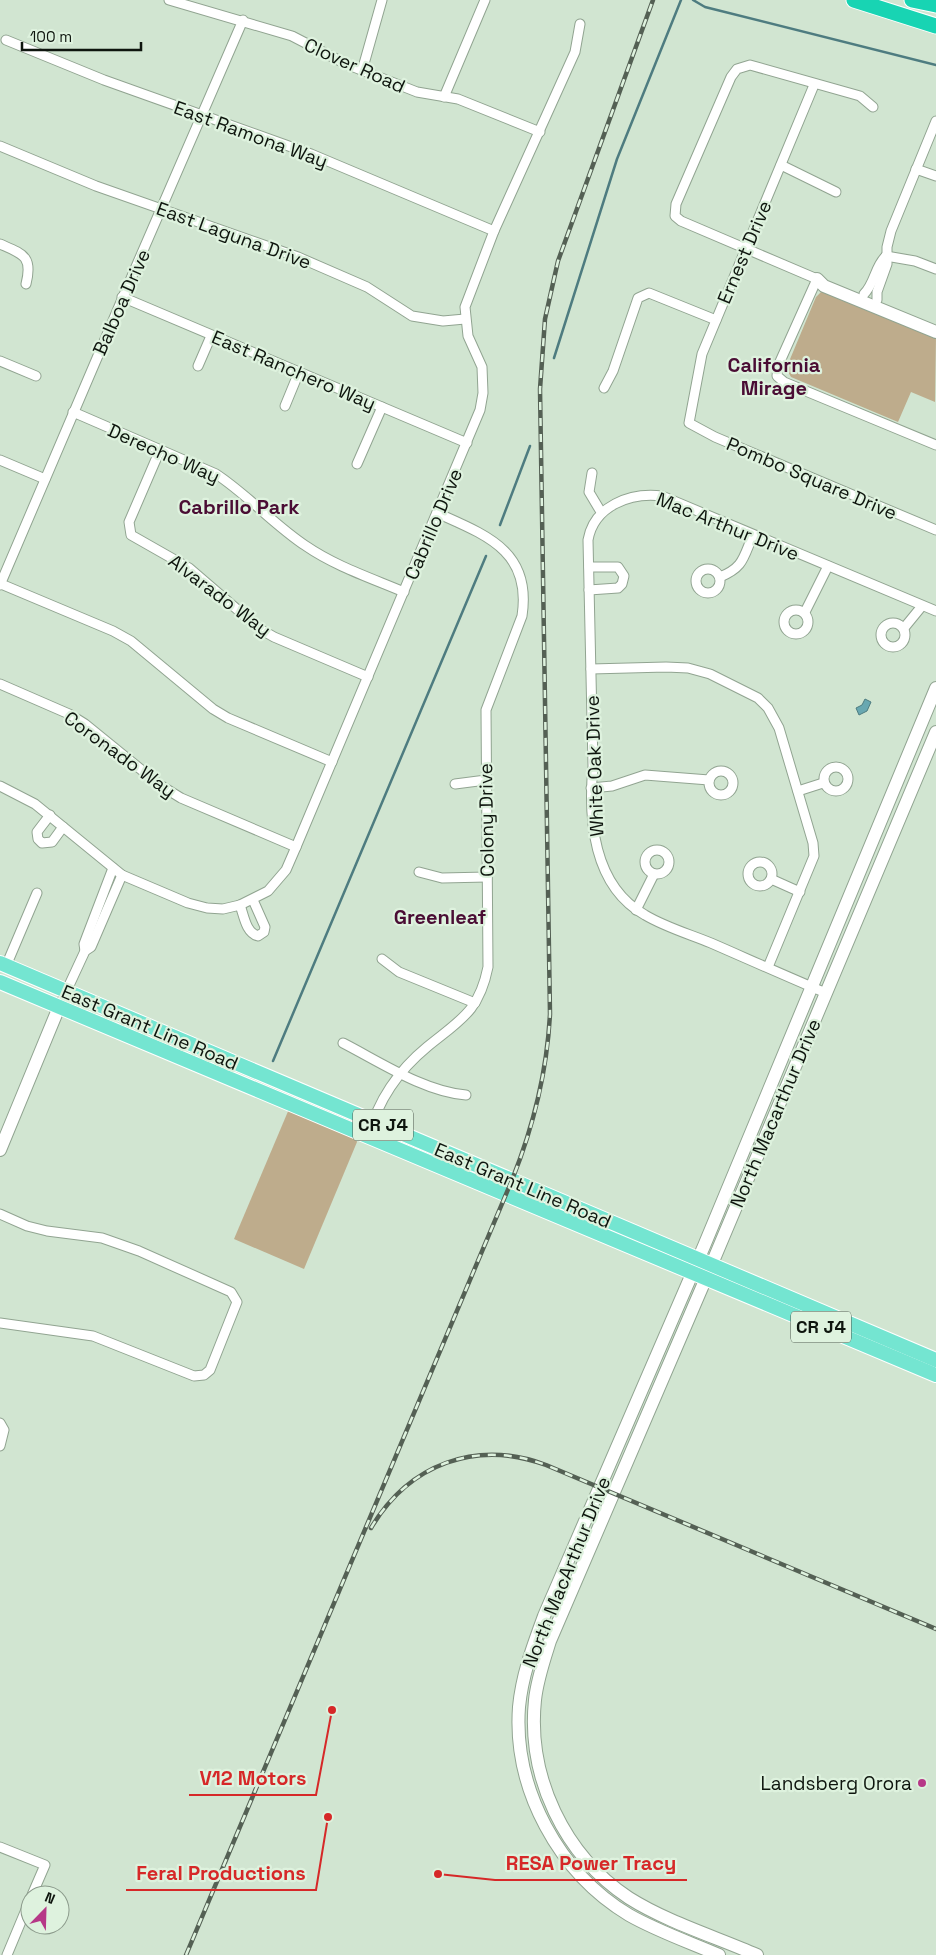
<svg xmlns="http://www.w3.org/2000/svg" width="936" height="1955" viewBox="0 0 936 1955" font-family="'Space Grotesk',sans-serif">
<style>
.green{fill:#beac8c}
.water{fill:#69a8b1;stroke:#4e7c80}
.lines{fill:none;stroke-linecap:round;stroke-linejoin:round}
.stream{stroke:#4e7c80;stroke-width:2.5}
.street-casing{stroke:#91a491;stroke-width:11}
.secondary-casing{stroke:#91a491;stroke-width:14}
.primary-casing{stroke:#fff;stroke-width:16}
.highway-casing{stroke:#fff;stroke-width:17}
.street{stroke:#fff;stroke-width:9}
.secondary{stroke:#fff;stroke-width:12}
.primary{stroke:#74e5d1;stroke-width:14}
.highway{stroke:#18d4b3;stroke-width:15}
.rail-casing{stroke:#546054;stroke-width:4.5}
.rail{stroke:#def2de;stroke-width:2.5;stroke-dasharray:8;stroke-linecap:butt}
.poi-dot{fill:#b63887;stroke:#def2de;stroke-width:2}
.labels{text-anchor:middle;stroke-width:4.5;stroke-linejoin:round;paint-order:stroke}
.shield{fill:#def2de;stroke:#4c574c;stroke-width:1}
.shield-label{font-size:18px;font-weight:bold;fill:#0e150e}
.street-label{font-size:19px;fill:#0e150e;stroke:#def2de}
.poi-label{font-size:19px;fill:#0e150e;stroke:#def2de;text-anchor:end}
.neighbourhood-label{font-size:20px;font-weight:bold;fill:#4a0d34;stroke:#def2de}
.leader{fill:none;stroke:#d62828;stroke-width:2}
.callout-dot{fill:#d62828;stroke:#def2de;stroke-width:2}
.callout-label{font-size:20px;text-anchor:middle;font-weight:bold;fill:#d62828;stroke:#def2de;stroke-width:4.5;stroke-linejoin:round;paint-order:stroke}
</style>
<rect width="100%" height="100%" fill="#d1e5d1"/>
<g class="green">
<polygon points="822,291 936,336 935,402 911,392 898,422 791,377 787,370 788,364 816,297"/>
<polygon points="289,1109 356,1138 357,1142 304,1269 234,1239"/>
</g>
<polygon class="water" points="865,699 871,702 867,711 859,715 856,708 862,705"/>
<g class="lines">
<g class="stream">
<polyline points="693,0 705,7 936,65"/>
<polyline points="554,358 617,159 681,0"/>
<polyline points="500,525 530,446"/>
<polyline points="273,1061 486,556"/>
</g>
<g class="street-casing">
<g id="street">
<polyline points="169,0 292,36 346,64 417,92 458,99 540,132"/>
<polyline points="6,40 104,80 311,154 494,231"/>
<polyline points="362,71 382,0"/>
<polyline points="814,85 702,354 689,423 715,437 936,530"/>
<polyline points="444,97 485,0"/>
<polyline points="873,107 860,96 750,65 737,69 731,77 676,204 675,216 681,221 817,279 778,366 777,376 784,382 936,445"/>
<polyline points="0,146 96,186 298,257 367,287 412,316 443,321 465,319"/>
<polyline points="781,165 836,192"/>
<polyline points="916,169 936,176"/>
<path d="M0,244C23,254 33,256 26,284"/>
<polyline points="886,256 915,261 936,269"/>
<path d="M864,294C875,283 875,266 886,256"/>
<polyline points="122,297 467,443"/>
<polyline points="877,300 877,292 887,264 887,247 891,231 936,121"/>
<polyline points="0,361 36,376"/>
<polyline points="198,366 211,336"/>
<polyline points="604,388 613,371 638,298 649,293 716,320"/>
<polyline points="285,406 299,372"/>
<path d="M73,412L216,474C248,495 274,525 306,546C335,566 371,578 404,592"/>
<polyline points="160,450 129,522 131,535 189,568 260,629 274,637 368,677"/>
<polyline points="0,460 45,479"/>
<polyline points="357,464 382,407"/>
<polyline points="592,473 589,492 601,512"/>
<polyline points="589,567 618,567 624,576 622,584 618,588 589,590"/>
<circle cx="708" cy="581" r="12"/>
<path d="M720,577C744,567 743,558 753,535"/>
<polyline points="1,584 113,631 131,641 213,709 228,718 332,762"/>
<path d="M0,585C80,396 161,208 243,20"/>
<circle cx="796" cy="622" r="12"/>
<polyline points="805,612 828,566"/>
<circle cx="893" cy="635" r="12"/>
<polyline points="904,628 922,606"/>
<polyline points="591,669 666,667 688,668 710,674 758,698 768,708 779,728 813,843 814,856 768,967"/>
<polyline points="0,684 69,714 85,724 160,785 181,798 296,847"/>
<circle cx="836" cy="779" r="12"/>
<circle cx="721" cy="783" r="12"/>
<polyline points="455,784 486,780"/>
<polyline points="0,786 35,804 122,875 188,903 207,908 223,909 240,905 268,891 286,870 296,847 480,410 483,393 482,367 468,336 465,307 494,231 575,52 580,24"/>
<polyline points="591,788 612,786 645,775 709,780"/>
<polyline points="798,791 823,783"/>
<polyline points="50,815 37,832 38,839 42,843 52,842 63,827"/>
<circle cx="657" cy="862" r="12"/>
<circle cx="760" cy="874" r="12"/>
<polyline points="419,872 442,878 487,877"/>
<polyline points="771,879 800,892"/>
<path d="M240,905C244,916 246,933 258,936L264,932L265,927L253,900"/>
<polyline points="636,910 654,874"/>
<polyline points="85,951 84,944 87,936 113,868"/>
<polyline points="382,959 399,972 475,1003"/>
<polyline points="6,966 37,893"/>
<path d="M826,993C788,977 750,960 711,943C689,934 665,927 645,915C593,886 588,819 593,766L588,540C594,506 630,492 662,496L936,611"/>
<polyline points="59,1007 85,951 91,947 122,875"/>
<path d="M343,1043C380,1062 425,1092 466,1095"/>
<path d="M369,1136C377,1101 399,1070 427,1047C460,1020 479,1012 488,967L486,710L522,616C532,551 486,535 437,513"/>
<polyline points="0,1214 27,1226 47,1231 102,1238 139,1251 231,1292 237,1302 210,1370 204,1375 194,1376 93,1336 0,1323"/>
<polyline points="0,1423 4,1430 0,1446"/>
<polyline points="0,1847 45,1865 32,1895"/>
<polyline points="7,1955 30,1900"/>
</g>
</g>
<g class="secondary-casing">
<g id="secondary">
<polyline points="817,279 824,286 936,332"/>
<polyline points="0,1150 59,1007"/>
<path d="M719,1955C689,1942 657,1931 629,1915C559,1873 513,1789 519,1707C522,1675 533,1646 544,1616L704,1246L936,688"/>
<path d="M757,1955C716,1937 667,1922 629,1898C564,1855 527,1777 535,1700C537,1680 544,1660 550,1641L706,1278L936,732"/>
</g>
</g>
<g class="primary-casing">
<g id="primary">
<polyline points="0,963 936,1360"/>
<polyline points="0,982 936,1375"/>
</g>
</g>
<g class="highway-casing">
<g id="highway">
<polyline points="854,0 936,26"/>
<polyline points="912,0 936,5"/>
</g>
</g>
<use href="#street" class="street"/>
<use href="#secondary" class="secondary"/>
<use href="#primary" class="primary"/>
<use href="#highway" class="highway"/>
<g class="rail-casing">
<g id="rail">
<path d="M371,1528C409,1464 476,1439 546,1465L936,1629"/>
<path d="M186,1955L512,1180C534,1125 547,1072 550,1014L540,389L545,319L558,261L653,0"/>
</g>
</g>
<use href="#rail" class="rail"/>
</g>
<circle class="poi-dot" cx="922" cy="1783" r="5"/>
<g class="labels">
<g class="shield">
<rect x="353" y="1109.5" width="60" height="31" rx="4"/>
<rect x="791" y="1311.5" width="60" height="31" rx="4"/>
</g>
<g class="shield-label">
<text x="383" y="1131">CR J4</text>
<text x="821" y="1333">CR J4</text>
</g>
<g class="street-label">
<text transform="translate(355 65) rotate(24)" y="7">Clover Road</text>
<text transform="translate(251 134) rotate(20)" y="7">East Ramona Way</text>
<text transform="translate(234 235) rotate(20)" y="7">East Laguna Drive</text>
<text transform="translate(744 252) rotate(-67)" y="7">Ernest Drive</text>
<text transform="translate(121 302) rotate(-66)" y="7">Balboa Drive</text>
<text transform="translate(294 370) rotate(23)" y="7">East Ranchero Way</text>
<text transform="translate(164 453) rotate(24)" y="7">Derecho Way</text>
<text transform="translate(812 478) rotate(23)" y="7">Pombo Square Drive</text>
<text transform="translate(433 524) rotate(-67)" y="7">Cabrillo Drive</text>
<text transform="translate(728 526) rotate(22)" y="7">Mac Arthur Drive</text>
<text transform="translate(220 595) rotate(37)" y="7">Alvarado Way</text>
<text transform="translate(120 754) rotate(36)" y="7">Coronado Way</text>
<text transform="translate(594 766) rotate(-92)" y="7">White Oak Drive</text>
<text transform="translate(486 820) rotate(-91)" y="7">Colony Drive</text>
<text transform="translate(150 1027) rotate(23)" y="7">East Grant Line Road</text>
<text transform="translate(775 1113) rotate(-67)" y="7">North Macarthur Drive</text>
<text transform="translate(523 1185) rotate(23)" y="7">East Grant Line Road</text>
<text transform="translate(566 1572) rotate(-68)" y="7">North MacArthur Drive</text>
</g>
<g class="poi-label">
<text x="912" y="1790">Landsberg Orora</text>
</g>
<g class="neighbourhood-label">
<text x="774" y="372">California<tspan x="774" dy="23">Mirage</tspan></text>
<text x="239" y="514">Cabrillo Park</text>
<text x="440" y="924">Greenleaf</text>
</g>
</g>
<path class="leader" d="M332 1710L316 1795H189M438 1874L495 1880H687M328 1817L316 1890H126"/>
<g class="callout-dot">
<circle cx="332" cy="1710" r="5"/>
<circle cx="438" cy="1874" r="5"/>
<circle cx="328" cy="1817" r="5"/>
</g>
<g class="callout-label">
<text x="253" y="1785">V12 Motors</text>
<text x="591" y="1870">RESA Power Tracy</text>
<text x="221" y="1880">Feral Productions</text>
</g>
<g transform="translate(45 1910) rotate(23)"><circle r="24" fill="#def2de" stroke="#8b9a8b"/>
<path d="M0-4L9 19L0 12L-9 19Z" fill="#b63887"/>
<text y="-8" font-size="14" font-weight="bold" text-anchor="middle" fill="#0e150e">N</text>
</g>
<path d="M22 42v8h119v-8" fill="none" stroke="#0e150e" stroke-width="2.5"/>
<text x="30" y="42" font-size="15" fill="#0e150e" stroke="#def2de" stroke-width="4" paint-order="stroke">100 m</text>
</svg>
